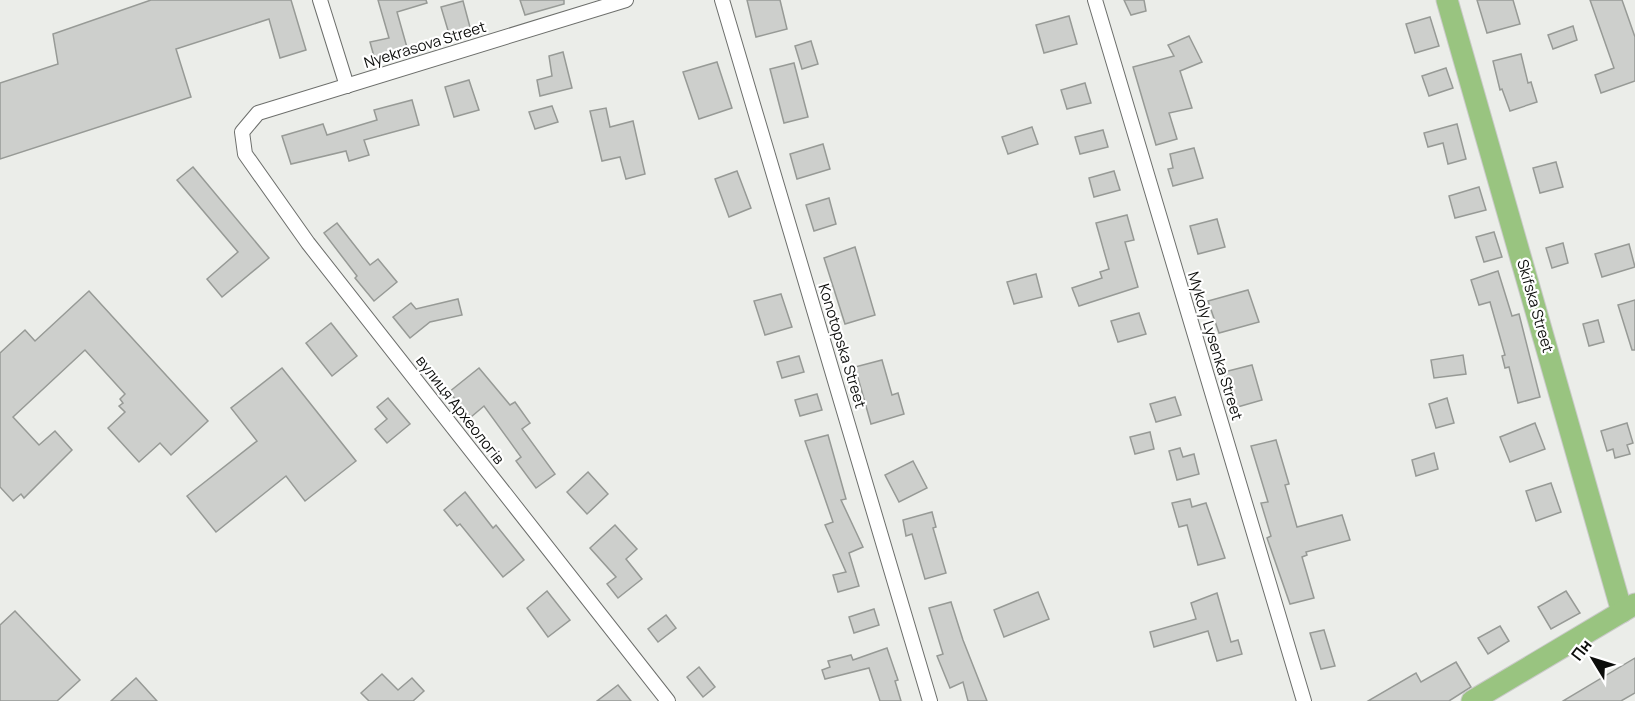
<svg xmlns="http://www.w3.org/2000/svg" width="1635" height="701" viewBox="0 0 1635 701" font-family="Manrope,sans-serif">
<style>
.building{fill:#cdcfcc;stroke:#979a96;stroke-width:1.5}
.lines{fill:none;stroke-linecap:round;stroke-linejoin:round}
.minor-casing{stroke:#6d6f6c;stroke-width:16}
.primary-casing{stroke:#cacac9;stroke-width:23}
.minor{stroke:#fff;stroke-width:14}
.primary{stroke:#99c480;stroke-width:21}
.labels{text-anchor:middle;stroke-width:4.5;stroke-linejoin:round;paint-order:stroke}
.street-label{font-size:15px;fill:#0c0d0b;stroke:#fff}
</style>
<rect width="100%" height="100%" fill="#ebede9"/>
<g class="building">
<polygon points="151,0 291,0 306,50 280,58 269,19 176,49 191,97 0,159 0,83 58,64 53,34"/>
<polygon points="378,0 426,0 427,3 397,12 408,51 375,60 370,42 389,38"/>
<polygon points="520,0 564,0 564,4 525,15"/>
<polygon points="747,0 780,0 787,29 756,37"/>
<polygon points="1124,0 1144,0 1146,11 1131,15"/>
<polygon points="1477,0 1513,0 1520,24 1487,33"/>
<polygon points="1590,0 1622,0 1635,37 1635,81 1601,93 1595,75 1614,68"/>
<polygon points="463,1 471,31 450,37 441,7"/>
<polygon points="1069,16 1077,44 1044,53 1036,25"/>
<polygon points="1430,17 1439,46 1415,53 1406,24"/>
<polygon points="1573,26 1577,40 1553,49 1548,35"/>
<polygon points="1189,36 1202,62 1180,71 1192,108 1169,113 1177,139 1156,145 1133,67 1174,56 1168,45"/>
<polygon points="811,41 818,64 802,69 795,46"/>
<polygon points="563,52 572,88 540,96 537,80 552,76 549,56"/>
<polygon points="1521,54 1528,83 1531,82 1537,102 1510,111 1502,89 1500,90 1493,61"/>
<polygon points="717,62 732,108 699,119 683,72"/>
<polygon points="794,63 808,117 784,123 770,69"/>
<polygon points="1446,68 1453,88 1429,96 1422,76"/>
<polygon points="469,80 479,110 454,117 445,87"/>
<polygon points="1085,83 1091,103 1067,109 1061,90"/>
<polygon points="412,100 419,125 364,140 369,155 349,161 346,151 291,164 282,136 323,124 327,135 377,120 374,110"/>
<polygon points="552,106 558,122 535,129 529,112"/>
<polygon points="606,108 610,127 633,121 645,174 626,179 620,157 602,161 590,111"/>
<polygon points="1457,124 1466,159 1448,164 1443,143 1428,147 1424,133"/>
<polygon points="1032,127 1038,144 1008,154 1002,137"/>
<polygon points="1103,130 1108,147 1080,154 1075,137"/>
<polygon points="823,144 830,169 797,179 790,154"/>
<polygon points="1194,148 1203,178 1173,186 1168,169 1173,168 1170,154"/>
<polygon points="1556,162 1563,187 1540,193 1533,168"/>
<polygon points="193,167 269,258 222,297 207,279 238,252 177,180"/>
<polygon points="737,171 751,208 729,217 715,179"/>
<polygon points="1114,171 1120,190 1094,197 1089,178"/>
<polygon points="1479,187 1486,210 1455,218 1449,196"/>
<polygon points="829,198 836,224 814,231 806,205"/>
<polygon points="1127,215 1134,240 1125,242 1138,287 1079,306 1072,288 1102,278 1100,272 1109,269 1096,223"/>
<polygon points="1217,219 1225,247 1198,254 1190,226"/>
<polygon points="337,223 370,265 378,259 397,282 374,301 355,278 357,276 324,233"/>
<polygon points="1494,232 1502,257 1484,262 1476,237"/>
<polygon points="1563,243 1568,263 1552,268 1546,248"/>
<polygon points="1629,244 1635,267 1602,277 1595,254"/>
<polygon points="855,247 875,315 845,324 824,258"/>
<polygon points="1498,271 1512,316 1519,314 1540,397 1518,403 1509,367 1505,368 1502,356 1505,355 1490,302 1479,305 1471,280"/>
<polygon points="1036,274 1042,297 1014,304 1007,282"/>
<polygon points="1248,290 1259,322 1219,333 1208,301"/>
<polygon points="89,291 208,421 171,455 160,443 139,462 108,428 125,412 119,406 123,403 120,399 125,394 85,350 13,417 39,445 55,431 72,450 24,498 21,494 13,501 0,487 0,353 25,330 35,341"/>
<polygon points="781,294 792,327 765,335 754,301"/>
<polygon points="458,299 462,315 430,322 410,338 393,317 411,303 416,309"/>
<polygon points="1635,300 1635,350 1632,350 1618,305"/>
<polygon points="1139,313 1146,334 1118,342 1111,321"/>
<polygon points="1598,320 1604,342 1589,346 1583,324"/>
<polygon points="331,323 357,356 332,376 306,343"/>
<polygon points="1463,355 1466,374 1434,378 1431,360"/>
<polygon points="799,356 804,372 782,378 777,362"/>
<polygon points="882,360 892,395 898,393 904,414 871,424 855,367"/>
<polygon points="1252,365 1262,400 1234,408 1224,372"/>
<polygon points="282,368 356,461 305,501 286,476 216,532 187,496 257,441 231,408"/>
<polygon points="479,368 510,405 515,402 530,423 522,429 555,474 536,488 516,461 521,457 484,406 471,417 449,392"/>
<polygon points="817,394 822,410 800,416 795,400"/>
<polygon points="1175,397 1181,415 1156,422 1150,404"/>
<polygon points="388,398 410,424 387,443 375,429 387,419 377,407"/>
<polygon points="1447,398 1454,423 1436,428 1429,404"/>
<polygon points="1535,423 1545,449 1510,462 1500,437"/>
<polygon points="1627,423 1633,443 1627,445 1630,454 1615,458 1613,449 1607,451 1601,431"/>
<polygon points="1150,432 1154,449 1135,454 1130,437"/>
<polygon points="828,435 846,499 841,500 863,547 849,553 859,586 838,592 833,575 846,572 825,525 833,522 805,441"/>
<polygon points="1276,440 1289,484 1285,485 1297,527 1342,515 1350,540 1306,552 1307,555 1302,557 1314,598 1290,604 1267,538 1271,536 1261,503 1268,502 1251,446"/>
<polygon points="1180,448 1183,457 1194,454 1199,474 1177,480 1169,451"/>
<polygon points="1434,453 1438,469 1416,476 1412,460"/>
<polygon points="913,461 927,488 899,502 885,475"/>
<polygon points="588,472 608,494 587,514 567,492"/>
<polygon points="1551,483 1561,512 1536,521 1526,491"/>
<polygon points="465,492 493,528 496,525 524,560 503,577 460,524 457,526 444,510"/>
<polygon points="1190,499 1192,507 1206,503 1225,558 1198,565 1187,525 1179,527 1172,503"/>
<polygon points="932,512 936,527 933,528 946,573 925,579 912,534 906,536 903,520"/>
<polygon points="615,525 637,549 626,559 642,579 618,598 607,584 616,577 590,548"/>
<polygon points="547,591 570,620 548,637 527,608"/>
<polygon points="1566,591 1580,613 1551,629 1538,607"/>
<polygon points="1038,592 1049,619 1004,637 994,610"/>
<polygon points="1217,593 1231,642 1238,640 1242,654 1217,661 1208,631 1154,647 1150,632 1196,619 1191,603"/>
<polygon points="951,602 963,640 987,701 968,701 963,682 950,688 937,656 943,654 929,608"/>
<polygon points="874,609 879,625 854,633 849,617"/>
<polygon points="15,611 80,680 57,701 0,701 0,625"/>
<polygon points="666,615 676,628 658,642 648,629"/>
<polygon points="1500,626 1509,641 1488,654 1478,638"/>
<polygon points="1324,630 1335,666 1321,669 1310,633"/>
<polygon points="887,648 898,680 895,681 901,701 880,701 869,668 825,679 822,670 830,667 828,661 851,655 853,660"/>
<polygon points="1635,658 1635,693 1621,701 1563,701"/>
<polygon points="1456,662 1471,687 1449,701 1368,701 1416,673 1421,682"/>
<polygon points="699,667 715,687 703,697 687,677"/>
<polygon points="382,674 398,690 412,678 424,691 413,701 369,701 361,693"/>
<polygon points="136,678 157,701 111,701"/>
<polygon points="618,685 631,701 597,701"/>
</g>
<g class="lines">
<g class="minor-casing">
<g id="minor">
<polyline points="320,0 347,86"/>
<polyline points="626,0 258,113 242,132 245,154 308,243 668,701"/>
<polyline points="722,0 930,701"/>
<polyline points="1095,0 1304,701"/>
</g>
</g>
<g class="primary-casing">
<g id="primary">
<polyline points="1447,0 1622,612"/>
<polyline points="1472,701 1635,604"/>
</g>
</g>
<use href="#minor" class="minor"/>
<use href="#primary" class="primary"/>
</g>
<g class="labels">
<g class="street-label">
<text transform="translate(425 45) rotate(-17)" y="5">Nyekrasova Street</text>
<text transform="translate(1535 306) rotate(74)" y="5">Skifska Street</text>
<text transform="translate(842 346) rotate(73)" y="5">Konotopska Street</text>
<text transform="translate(1215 346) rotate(73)" y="5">Mykoly Lysenka Street</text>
<text transform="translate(460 410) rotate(52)" y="5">вулиця Археологів</text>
</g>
</g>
<g transform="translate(1593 659) rotate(308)" stroke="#ffffff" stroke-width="4.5" paint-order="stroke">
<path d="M0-4.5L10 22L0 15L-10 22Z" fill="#0c0d0b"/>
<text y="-9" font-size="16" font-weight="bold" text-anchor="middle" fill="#0c0d0b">Пн</text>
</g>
</svg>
